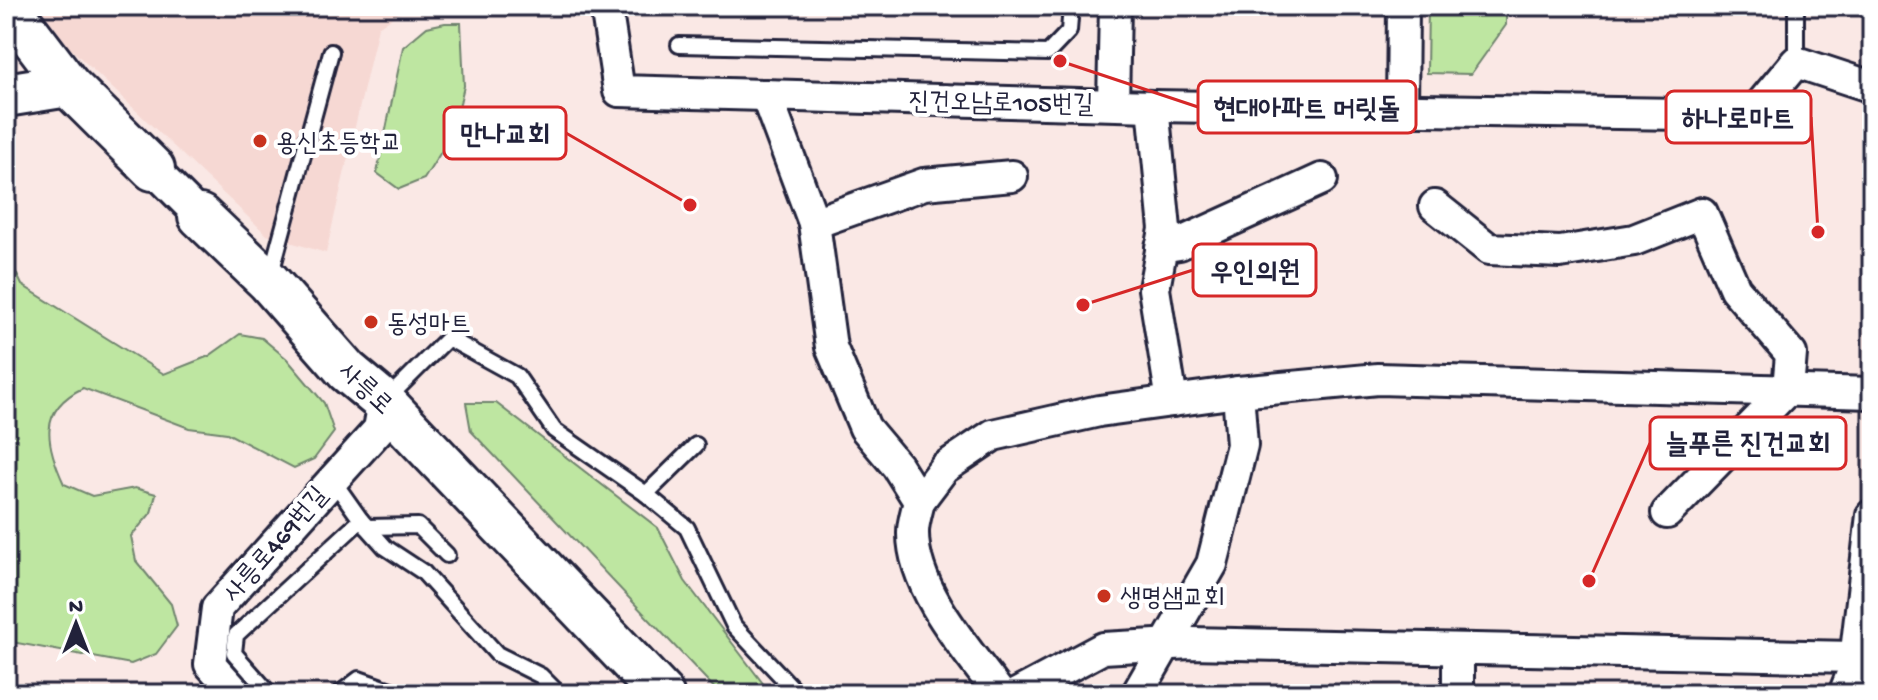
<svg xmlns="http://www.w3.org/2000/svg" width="1878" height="700" viewBox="0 0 1878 700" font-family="'Gochi Hand','Poor Story',sans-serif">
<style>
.built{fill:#f6d8d3}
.green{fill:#bee6a1;stroke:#70846e;stroke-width:2}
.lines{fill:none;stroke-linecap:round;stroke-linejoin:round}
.lane-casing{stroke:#22223b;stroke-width:20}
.street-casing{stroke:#22223b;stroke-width:36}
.secondary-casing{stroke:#22223b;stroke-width:48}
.lane{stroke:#fff;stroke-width:14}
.street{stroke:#fff;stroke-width:30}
.secondary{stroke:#fff;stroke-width:42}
.poi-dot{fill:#c8321e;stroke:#fff;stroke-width:3}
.labels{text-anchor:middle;stroke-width:8;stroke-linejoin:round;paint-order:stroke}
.street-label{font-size:26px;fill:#22223b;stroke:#fff}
.poi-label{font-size:26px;fill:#22223b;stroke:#fff;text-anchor:start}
.leader{fill:none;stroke:#d62828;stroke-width:3}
.callout-dot{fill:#d62828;stroke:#fff;stroke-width:3}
.callout{fill:#fff;stroke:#d62828;stroke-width:3}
.callout-label{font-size:28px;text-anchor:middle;font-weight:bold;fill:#22223b}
</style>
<rect width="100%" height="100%" fill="#fae8e5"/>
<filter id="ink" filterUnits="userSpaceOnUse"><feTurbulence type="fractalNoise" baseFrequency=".0125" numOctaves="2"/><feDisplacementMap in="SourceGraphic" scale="16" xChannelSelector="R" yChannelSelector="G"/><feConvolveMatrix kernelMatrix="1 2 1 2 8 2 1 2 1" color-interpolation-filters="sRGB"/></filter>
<g filter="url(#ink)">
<polygon class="built" points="38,6 409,6 378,27 326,253 267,235 69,47"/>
<g class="green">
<polygon points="1428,6 1506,6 1506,25 1471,74 1427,73"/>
<polygon points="445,23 461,23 464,86 453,133 424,179 399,189 377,173 403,47 427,27"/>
<path d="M6,252L22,285L164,374L209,356L240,334L262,338L287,359L324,403L334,432L314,459L294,468L227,433L189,428L83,388C37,410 46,445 64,484L92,496L135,488L156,494L151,513L131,536L136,561L171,604L177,626L156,654L131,664L6,641Z"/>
<polygon points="466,403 496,403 658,528 685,581 771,694 720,694 471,431"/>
</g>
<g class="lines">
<g class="lane-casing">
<g id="lane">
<polyline points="679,45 1048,53 1069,31 1071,6"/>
<polyline points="1796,62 1796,6"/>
<polyline points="270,277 331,52"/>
<polyline points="387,399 448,338 517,376 554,430 646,494 696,445"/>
<polyline points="332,479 361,520 385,547 423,572 497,654 541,676 559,694"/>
<polyline points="646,494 687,528 734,626 798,694"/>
<polyline points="367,527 418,526 447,555"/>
<polyline points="270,694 234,653 236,635 361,520"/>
<polyline points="339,694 359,679 402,694"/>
</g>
</g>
<g class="street-casing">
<g id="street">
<polyline points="606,6 619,91 1153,106 1752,115 1796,62 1872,87"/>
<path d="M766,95L814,223L831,347L865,428L897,466L919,501C917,511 913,522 913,532C912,589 968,651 1000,694"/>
<polyline points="1113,104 1115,6"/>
<polyline points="1153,106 1165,229 1154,289 1172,401"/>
<polyline points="1402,110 1403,6"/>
<polyline points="153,169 200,216"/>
<polyline points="1435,206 1489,249 1560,252 1634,240 1702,213 1735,289 1791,354 1788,389 1667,513"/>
<polyline points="814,223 924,184 1012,176"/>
<polyline points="1161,247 1179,244 1322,179"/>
<polyline points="919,501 944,468 993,435 1099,411 1238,392 1378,379 1872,393"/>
<polyline points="1458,649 1458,694"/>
<polyline points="237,694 210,664 217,608 379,429 384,402"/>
<polyline points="1017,694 1103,648 1191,643 1855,657"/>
<polyline points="1137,694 1212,564 1242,445 1238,392"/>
<polyline points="1844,694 1854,669 1872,515"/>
</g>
</g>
<g class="secondary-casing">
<g id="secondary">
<polyline points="8,6 68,85 153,169"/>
<polyline points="6,95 68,85"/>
<polyline points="200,216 268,281 347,371 384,402 662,694"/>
</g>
</g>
<use href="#lane" class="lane"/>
<use href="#street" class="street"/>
<use href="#secondary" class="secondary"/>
</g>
</g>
<g class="poi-dot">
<circle cx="260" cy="141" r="8"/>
<circle cx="371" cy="322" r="8"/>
<circle cx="1104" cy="596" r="8"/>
</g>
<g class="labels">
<g class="street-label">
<text transform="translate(1001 101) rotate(1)" y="9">진건오남로105번길</text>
<text transform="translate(367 387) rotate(43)" y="9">사릉로</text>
<text transform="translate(274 543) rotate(-49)" y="9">사릉로469번길</text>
</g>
<g class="poi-label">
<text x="276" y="150">용신초등학교</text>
<text x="387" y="331">동성마트</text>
<text x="1120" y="605">생명샘교회</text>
</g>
</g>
<path class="leader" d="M1060 61L1198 107M1818 232L1811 117M690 205L566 133M1083 305L1193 270M1589 581L1650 443"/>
<g class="callout-dot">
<circle cx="1060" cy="61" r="8"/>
<circle cx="1818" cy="232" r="8"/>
<circle cx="690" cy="205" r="8"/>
<circle cx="1083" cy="305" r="8"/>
<circle cx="1589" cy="581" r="8"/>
</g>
<g class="callout">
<rect x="1198" y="81" width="218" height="52" rx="8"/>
<rect x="1666" y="91" width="145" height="52" rx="8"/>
<rect x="444" y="107" width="122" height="52" rx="8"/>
<rect x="1193" y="244" width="123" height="52" rx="8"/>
<rect x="1650" y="417" width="196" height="52" rx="8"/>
</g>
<g class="callout-label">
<text x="1307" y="117">현대아파트 머릿돌</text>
<text x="1738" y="127">하나로마트</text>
<text x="505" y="143">만나교회</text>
<text x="1255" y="280">우인의원</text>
<text x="1748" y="452">늘푸른 진건교회</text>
</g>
<rect width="1878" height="700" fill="none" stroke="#fff" stroke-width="32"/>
<rect x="16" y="16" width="1846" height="668" fill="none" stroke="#22223b" stroke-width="3" filter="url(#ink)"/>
<g transform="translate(76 624)" stroke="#ffffff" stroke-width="6" paint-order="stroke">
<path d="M0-6L14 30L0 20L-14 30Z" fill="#22223b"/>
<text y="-12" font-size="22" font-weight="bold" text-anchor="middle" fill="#22223b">N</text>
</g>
</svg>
